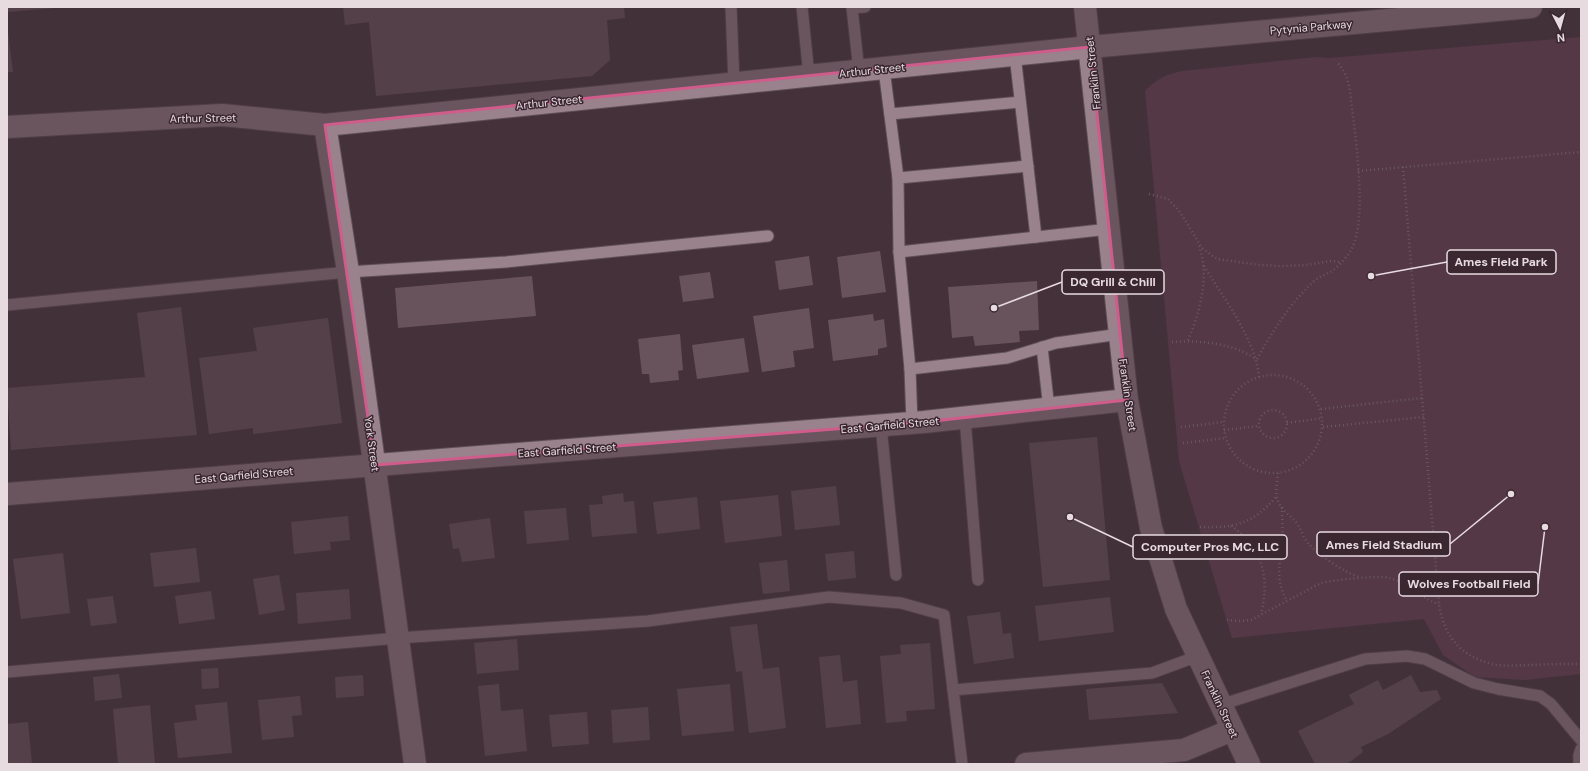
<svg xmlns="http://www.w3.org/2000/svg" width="1588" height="771" viewBox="0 0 1588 771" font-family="'DM Sans',sans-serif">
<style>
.green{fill:#694054}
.building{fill:#68535c}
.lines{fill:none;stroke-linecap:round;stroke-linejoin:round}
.service-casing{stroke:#5f4f56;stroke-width:13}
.minor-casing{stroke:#5f4f56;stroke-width:24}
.tertiary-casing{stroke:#5f4f56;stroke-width:24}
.secondary-casing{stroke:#5f4f56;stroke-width:24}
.path{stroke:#96868d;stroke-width:2.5;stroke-dasharray:1 3;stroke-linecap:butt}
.service{stroke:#99828c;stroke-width:11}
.minor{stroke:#99828c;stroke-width:22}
.tertiary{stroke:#99828c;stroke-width:22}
.secondary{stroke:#99828c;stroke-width:22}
.marked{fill:none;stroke:#cf5c8a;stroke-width:3;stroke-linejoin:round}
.labels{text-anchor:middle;stroke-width:3;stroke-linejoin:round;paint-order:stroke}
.street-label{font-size:11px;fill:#e8dbe0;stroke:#3a2730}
.leader{fill:none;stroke:#e8dbe0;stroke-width:1.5}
.callout-dot{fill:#e8dbe0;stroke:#3a2730;stroke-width:1.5}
.callout{fill:#3a2730;stroke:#e8dbe0;stroke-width:1.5}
.callout-label{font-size:12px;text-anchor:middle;font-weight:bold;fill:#e8dbe0}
</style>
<rect width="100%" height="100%" fill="#44313a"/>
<path class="green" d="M1581,37V674L1523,680L1475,677L1443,655L1424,619L1232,638L1179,461L1145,91C1156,79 1167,74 1182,71L1317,57L1329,58Z"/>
<g class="building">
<polygon points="7,7 54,7 54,8 7,12"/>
<polygon points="343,7 624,7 625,18 607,20 610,60 592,76 376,96 369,22 345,25"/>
<polygon points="7,24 13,72 7,72"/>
<polygon points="880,251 886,292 842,298 837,257"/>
<polygon points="809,256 813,285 779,290 775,261"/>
<polygon points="710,272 714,298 683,302 679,276"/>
<polygon points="532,276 536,316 398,328 395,288"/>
<polygon points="1037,281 1039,330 1019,331 1020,342 975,346 973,336 952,338 948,287"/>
<polygon points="181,307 197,435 11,450 7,388 145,377 137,313"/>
<polygon points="809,308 814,348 793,351 795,367 762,372 753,316"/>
<polygon points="873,314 874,321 884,319 887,347 878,349 878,355 833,361 828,320"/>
<polygon points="328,318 342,423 253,434 253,428 209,434 199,358 257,351 253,328"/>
<polygon points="680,334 683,370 678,371 679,380 650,383 649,374 642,374 638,339"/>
<polygon points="744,338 749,372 697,379 692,345"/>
<polygon points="1097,437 1110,580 1043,587 1029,443"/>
<polygon points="836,486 840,525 795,530 791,491"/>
<polygon points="623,493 624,502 634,501 637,533 592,537 589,505 603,504 602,496"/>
<polygon points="778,495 782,536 725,543 720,501"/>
<polygon points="697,497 700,529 657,534 653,502"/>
<polygon points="566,508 569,540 527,544 524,511"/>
<polygon points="348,516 350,540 330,542 331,550 294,554 291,522"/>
<polygon points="490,518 495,558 462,562 459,548 453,549 449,524"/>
<polygon points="196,548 200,582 154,587 150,553"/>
<polygon points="854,551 856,578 828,581 825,554"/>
<polygon points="63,553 70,613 21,619 13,559"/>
<polygon points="787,560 790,591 763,594 759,563"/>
<polygon points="279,575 285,610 259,615 253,579"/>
<polygon points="349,589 351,619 298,624 296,593"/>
<polygon points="211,591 215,619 179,624 175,596"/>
<polygon points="113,596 117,623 91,626 87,599"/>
<polygon points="1110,597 1114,632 1039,641 1035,606"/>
<polygon points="1000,612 1003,634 1011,633 1014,658 974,664 967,616"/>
<polygon points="757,624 763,669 779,667 786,728 749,733 742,671 736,672 730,627"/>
<polygon points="517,639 519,670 477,674 474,643"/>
<polygon points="930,643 935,709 906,711 907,721 886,723 880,656 901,654 900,645"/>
<polygon points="840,655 843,682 857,680 861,724 826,728 819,657"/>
<polygon points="218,668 219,688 202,689 201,669"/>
<polygon points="119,674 122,698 95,701 93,677"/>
<polygon points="363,675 364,696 336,698 335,677"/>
<polygon points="1411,675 1420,692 1437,690 1441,699 1388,734 1361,747 1363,752 1347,764 1315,764 1298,731 1354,704 1349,695 1378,680 1383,690"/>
<polygon points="1162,683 1178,713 1089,720 1086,689"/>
<polygon points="499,684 501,711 523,709 527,751 485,756 478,686"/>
<polygon points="730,684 734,731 682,736 677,689"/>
<polygon points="300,696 302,715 292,716 294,737 262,740 258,700"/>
<polygon points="227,702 232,753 178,758 174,723 197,720 195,705"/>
<polygon points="150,705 155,764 118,764 113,709"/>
<polygon points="648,707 650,740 613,743 611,710"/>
<polygon points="587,712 589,744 552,747 549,715"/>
<polygon points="28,722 32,764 7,764 7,724"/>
</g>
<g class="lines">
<g class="service-casing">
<g id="service">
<polyline points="731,7 734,83"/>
<polyline points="802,7 809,76"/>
<polyline points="1015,55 1036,237"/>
<polyline points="884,69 898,178 899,252 910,369 912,423"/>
<polyline points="859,71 852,8 865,7"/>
<polyline points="890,114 1020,102"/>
<polyline points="898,178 1028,166"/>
<polyline points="899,252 1109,229"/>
<polyline points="7,305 348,272 506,262 768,236"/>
<polyline points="1042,347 1049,409"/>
<polyline points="910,369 1007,358 1056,343 1120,334"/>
<polyline points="965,418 978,580"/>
<polyline points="881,426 896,575"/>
<polyline points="7,672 398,638 648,621 829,597 901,603 944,615 962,764"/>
<polyline points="953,690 1152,673 1198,656"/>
<polyline points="1220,705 1365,659 1407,656 1425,659 1474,683 1498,689 1540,696 1551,704 1581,740"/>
<polyline points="1579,764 1579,755 1581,749"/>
</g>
</g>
<g class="minor-casing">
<g id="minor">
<polyline points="325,125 348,272 415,764"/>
<polyline points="7,127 222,115 325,125 1090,47 1531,7"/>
<polyline points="7,494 924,422 1127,400"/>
</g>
</g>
<g class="tertiary-casing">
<polyline id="tertiary" points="1026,764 1184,750 1232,730"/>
</g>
<g class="secondary-casing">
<polyline id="secondary" points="1085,7 1127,400 1151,528 1176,609 1249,764"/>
</g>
<g class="path">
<path d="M1403,167L1439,604C1444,636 1460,656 1492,664C1504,667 1519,665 1532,665C1548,664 1565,664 1581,664"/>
<polyline points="1358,171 1581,152"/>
<polyline points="1149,194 1168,199 1180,212 1202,248 1217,259 1260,265 1281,266 1306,265 1331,261 1340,262"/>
<path d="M1204,266C1223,297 1256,340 1259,377"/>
<path d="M1188,340C1200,312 1210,275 1199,246"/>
<path d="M1172,342C1200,340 1232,343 1256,359"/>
<path d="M1257,359C1272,332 1289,305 1312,283C1318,277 1325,275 1332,271C1339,266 1347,257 1351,250C1369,219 1354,129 1350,91C1348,79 1345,71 1337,62"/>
<circle cx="1273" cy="424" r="49"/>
<polyline points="1321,409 1422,398"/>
<circle cx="1273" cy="424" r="14"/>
<polyline points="1287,423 1323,418"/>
<polyline points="1181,427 1224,422"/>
<polyline points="1323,427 1424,417"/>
<polyline points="1224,430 1259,426"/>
<polyline points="1183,443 1226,438"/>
<path d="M1278,473C1277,482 1275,493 1278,501C1281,510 1290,515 1296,522C1301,529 1303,537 1308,543C1317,554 1345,573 1359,577"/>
<path d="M1282,507C1282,518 1283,529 1282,539C1281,564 1274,577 1287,601"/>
<path d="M1231,526C1263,547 1270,579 1261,614"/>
<path d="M1200,527C1237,528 1252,524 1277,496"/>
<path d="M1227,620L1240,621L1251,620L1321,583C1334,580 1378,575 1390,578C1408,583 1421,599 1439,604"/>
</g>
<use href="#service" class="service"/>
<use href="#minor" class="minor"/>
<use href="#tertiary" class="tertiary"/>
<use href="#secondary" class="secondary"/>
</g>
<path d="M0 0H1588V771H0ZM1090,47L1127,400L924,422L375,465L325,125Z" fill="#44313a" fill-opacity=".55" fill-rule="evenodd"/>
<path class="marked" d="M1090,47L1127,400L924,422L375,465L325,125Z"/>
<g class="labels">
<g class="street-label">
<text transform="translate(1311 27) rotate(-5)" y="4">Pytynia Parkway</text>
<text transform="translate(872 70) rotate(-6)" y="4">Arthur Street</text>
<text transform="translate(1093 73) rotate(-96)" y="4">Franklin Street</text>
<text transform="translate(549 102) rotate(-6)" y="4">Arthur Street</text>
<text transform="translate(203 118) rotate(-1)" y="4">Arthur Street</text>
<text transform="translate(1128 395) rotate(82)" y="4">Franklin Street</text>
<text transform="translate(890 425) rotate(-5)" y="4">East Garfield Street</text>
<text transform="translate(372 444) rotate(82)" y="4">York Street</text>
<text transform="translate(567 450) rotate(-4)" y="4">East Garfield Street</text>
<text transform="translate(244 475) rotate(-5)" y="4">East Garfield Street</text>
<text transform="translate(1220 704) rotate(65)" y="4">Franklin Street</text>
</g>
</g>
<path class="leader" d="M1371 276L1447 262M994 308L1062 282M1511 494L1450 544M1070 517L1133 547M1545 527L1538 584"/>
<g class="callout-dot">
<circle cx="1371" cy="276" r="4"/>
<circle cx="994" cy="308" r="4"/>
<circle cx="1511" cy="494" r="4"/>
<circle cx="1070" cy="517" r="4"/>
<circle cx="1545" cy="527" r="4"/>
</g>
<g class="callout">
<rect x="1447" y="250" width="109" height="24" rx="4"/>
<rect x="1062" y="270" width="102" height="24" rx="4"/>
<rect x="1317" y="532" width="133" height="24" rx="4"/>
<rect x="1133" y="535" width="154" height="24" rx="4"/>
<rect x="1399" y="572" width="139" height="24" rx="4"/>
</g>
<g class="callout-label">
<text x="1501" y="266">Ames Field Park</text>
<text x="1113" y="286">DQ Grill &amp; Chill</text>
<text x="1384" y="549">Ames Field Stadium</text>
<text x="1210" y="551">Computer Pros MC, LLC</text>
<text x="1469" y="588">Wolves Football Field</text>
</g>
<rect width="1588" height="771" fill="none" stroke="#e8dbe0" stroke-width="16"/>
<g transform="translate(1560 28) rotate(174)" stroke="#3a2730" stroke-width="3" paint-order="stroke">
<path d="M0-3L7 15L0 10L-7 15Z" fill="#e8dbe0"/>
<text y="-6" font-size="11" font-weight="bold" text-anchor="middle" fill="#e8dbe0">N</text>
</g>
</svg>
